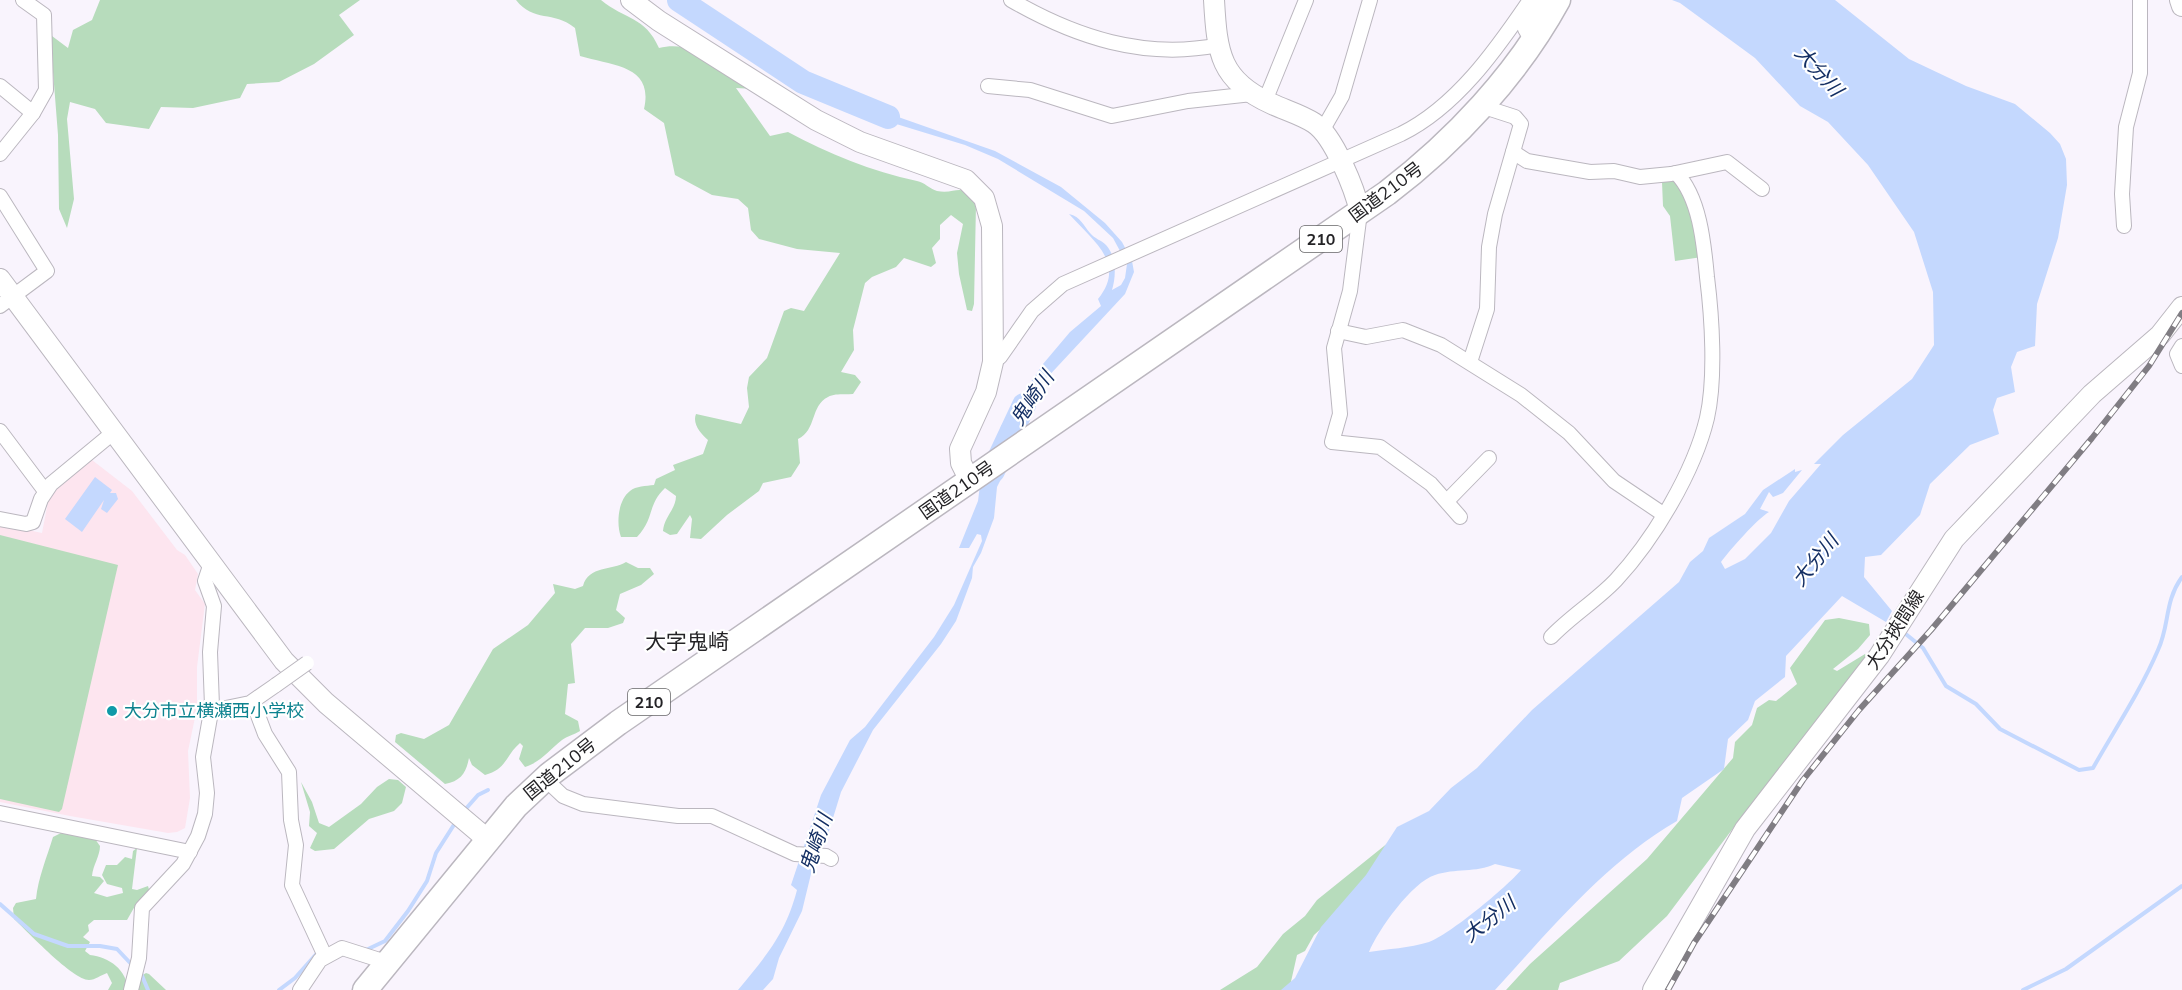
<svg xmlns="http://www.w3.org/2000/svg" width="2182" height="990" viewBox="0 0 2182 990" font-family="Mulish,'Noto Sans JP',sans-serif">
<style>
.education{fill:#fde5ef}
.green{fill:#b7dcbc}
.water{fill:#c4d8fe;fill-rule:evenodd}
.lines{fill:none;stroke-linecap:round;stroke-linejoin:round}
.stream{stroke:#c4d8fe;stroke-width:4}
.river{stroke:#c4d8fe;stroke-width:24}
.street-casing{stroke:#bbb7bf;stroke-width:16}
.secondary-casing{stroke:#bbb7bf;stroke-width:22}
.highway-casing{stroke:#bbb7bf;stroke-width:27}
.street{stroke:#fff;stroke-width:14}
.secondary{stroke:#fff;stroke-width:20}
.highway{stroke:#fff;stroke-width:24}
.rail-casing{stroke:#807d83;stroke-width:6}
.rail{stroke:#fff;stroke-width:4;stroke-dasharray:11;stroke-linecap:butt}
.street-bridge-casing{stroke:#bbb7bf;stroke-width:16;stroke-linecap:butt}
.street-bridge{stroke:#fff;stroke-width:14}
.culture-dot{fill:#0f9aa8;stroke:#fff;stroke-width:2}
.labels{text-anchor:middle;stroke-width:4.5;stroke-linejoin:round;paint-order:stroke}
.shield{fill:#fff;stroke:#666567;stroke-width:1.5}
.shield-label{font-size:16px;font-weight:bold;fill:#242326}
.street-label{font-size:18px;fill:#242326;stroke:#fff}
.culture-label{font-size:18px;fill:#0d838f;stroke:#fff;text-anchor:start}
.water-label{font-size:20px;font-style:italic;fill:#132e63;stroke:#fff}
.quarter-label{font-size:21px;fill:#242326;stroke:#fff}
</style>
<rect width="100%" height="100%" fill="#f9f4fd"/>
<polygon class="education" points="92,460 132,491 177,550 185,555 198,574 195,590 205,604 197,667 197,708 188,751 190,798 185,828 177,832 168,833 70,816 0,802 0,524 42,533 48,502 56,490"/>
<g class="green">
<polygon points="100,0 360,0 339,15 354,35 314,64 279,82 247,84 240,98 193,108 161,107 149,129 106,123 95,109 70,102 67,119 74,199 67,228 59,209 58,135 51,46 52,36 68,48 73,30 92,20"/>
<path d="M516,0H601C625,20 645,16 659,48C697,39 725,69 755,89L736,88L770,136L788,132C829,154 871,171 917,181C924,182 930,189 937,191C957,195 962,180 976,204L974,304L972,311L967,310L959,274L957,253L963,224L951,215L940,225V239L932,248L936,263L931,267L904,258L896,267L872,277L865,283L853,330L854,350L841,372L855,375L861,382L853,394C845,395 835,393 828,397C810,406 817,430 798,439L800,463L791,477L763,483L759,491L727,515L701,539L690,538L692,519L690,515L677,534L670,535L663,531C664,517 676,509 676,496L665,488C647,505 655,518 637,537H621C616,524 618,500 630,491C636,486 646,486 654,485L656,479L675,470L673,465L703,454L708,440C701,434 692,424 696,414L741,424L749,407L747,388L749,377L767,358L784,311L791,308L804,311L840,253L797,249L759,239L751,230L748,208L738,199L712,195L675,175L664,123L644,109C654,65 613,66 580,56L575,28C553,10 534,23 516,0Z"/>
<polygon points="1676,180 1691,210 1702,257 1675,261 1670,216 1663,206 1662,182"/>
<polygon points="0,535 118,565 62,809 59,812 0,799"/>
<path d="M626,562L638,568H650L654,574L641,585L620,594L616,610L625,618L623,623L608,628H585L571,644L575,683L568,684L565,714L578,721L580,731C574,735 567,736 562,740C549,750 541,762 525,767L519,759L523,746L520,743C505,756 507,769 485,775L472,765L469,758C466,773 461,781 445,784L395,742L396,735L401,733L424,739L449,725L493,649L528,625L555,593L553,584L575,589L583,586C589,565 612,571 626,562Z"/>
<path d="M1839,618L1869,624L1870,635L1858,649L1833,669L1837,671L1865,654L1875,664C1877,685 1859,697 1844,709L1740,819L1667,916L1619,961L1560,983L1558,990H1506L1530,964L1647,859L1733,758L1735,742L1752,725L1757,708L1769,700L1776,701L1797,684L1790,668L1825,620Z"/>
<polygon points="389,779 398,780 406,787 402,803 394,811 369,819 334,849 315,851 310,848 317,833 309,826 310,812 301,782 312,802 319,823 329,827 361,804 377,787"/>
<path d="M61,833L95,839L100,846C100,856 93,865 92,876L100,877L104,881L94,893L107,897L123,893L122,888L107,884L102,875L106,865H117L125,857L132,859L133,851L137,848L132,889L137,890L148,886L150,893L135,906L127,920H94L88,925L89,931L83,937L90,942L85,951L90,955C109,957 127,970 128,990H108L112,983L107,973C101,975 95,980 89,980C73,980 28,932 14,919L13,908L16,903L36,899C38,878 47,857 53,837Z"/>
<polygon points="1394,838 1357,896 1314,935 1305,951 1297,955 1290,986 1286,990 1220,990 1257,967 1283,934 1305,916 1317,900"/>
<polygon points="146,973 149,974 166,990 135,990 141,976"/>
</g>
<g class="water">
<path d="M1672,0H1835L1909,59L1966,86L2015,104L2050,133L2060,144L2066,159L2067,185L2058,238L2037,304L2035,346L2017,352L2011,367L2015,392L1997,398L1993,410L1999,434L1970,445L1930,484L1920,515L1881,555L1865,557L1864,577L1892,611L1886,622L1842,596L1786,656L1785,677L1755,701L1748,720L1728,739L1724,769L1682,798L1677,821C1606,862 1550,930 1495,990H1281L1295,978L1321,927L1366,875L1397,827L1429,811L1451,788L1477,768L1532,710L1679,582L1690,562L1703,551L1709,538L1745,514L1763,490L1795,469V472L1802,470L1783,493L1773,497L1769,492L1760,509L1769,512C1757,519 1730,550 1721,562L1725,569L1745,559L1771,533L1789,501L1821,464H1814L1843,435L1912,379L1934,345L1933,292L1914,232L1868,165L1828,122L1800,106L1755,58L1680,3ZM1495,864L1521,870C1507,887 1449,935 1429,942C1409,948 1388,949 1369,952C1378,930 1412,882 1435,875C1455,868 1476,873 1495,864Z"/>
<path d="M867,106L995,151L1061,187L1105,223L1122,242L1132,261L1134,272L1125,294L1044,381L1021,426L997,443L1001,426L1043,364L1070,332L1101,306L1098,299C1127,263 1093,241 1069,214C1081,217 1083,225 1090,233C1095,239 1101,240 1106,245C1117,257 1116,277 1112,290L1121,285L1125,278L1127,264L1113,238L1084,211L998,159L965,145L893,123L855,107Z"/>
<path d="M1007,467L997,487L994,518L981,553L973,567L972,578L956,621L941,644L873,730L841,792L825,844L818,845L802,911L779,958L773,979L763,990H738C766,956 785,935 797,890L791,885L821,795L850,740L865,727L934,637L954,605L982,541L981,535L977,534L969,548H959L978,501L980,485Z"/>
<polygon points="95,477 112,490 110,493 116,493 118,499 107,513 101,509 104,500 82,532 65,519"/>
</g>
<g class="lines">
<g class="stream">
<path d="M1902,631L1923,648L1946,686L1976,704L2000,729L2079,770L2093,768C2115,729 2140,692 2158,650C2170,624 2164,602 2182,577"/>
<polyline points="463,812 478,795 488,790"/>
<polyline points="0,904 34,934 68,946 100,946 117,949 134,967"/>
<polyline points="366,950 385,941 408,911 427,881 436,853 457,820"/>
<polyline points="140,971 148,990"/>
<polyline points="279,990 295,978 319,951"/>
<polyline points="2023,990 2066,969 2182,886"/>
</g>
<g class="river">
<polyline points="679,0 803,82 888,117"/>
<polyline points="993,471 1024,405"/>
</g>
<g class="street-casing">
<g id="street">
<path d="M1011,0C1075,37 1144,60 1219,45"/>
<polyline points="1532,41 1525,29 1538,1"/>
<polyline points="0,86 33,113"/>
<polyline points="988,86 1030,90 1112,116 1188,101 1252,94"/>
<polyline points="1265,101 1306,0"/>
<polyline points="1322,131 1342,96 1370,0"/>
<polyline points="1513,152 1527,161 1590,172 1614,171 1640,177 1671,174 1727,162 1762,189"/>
<polyline points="0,154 33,113 46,90 44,15 23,0"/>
<polyline points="0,196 47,271 0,306"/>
<polyline points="1360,212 1350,291 1334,348 1340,414 1332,442 1380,447 1431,484 1460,517"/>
<polyline points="2124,226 2122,194 2126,127 2140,73 2140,0"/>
<polyline points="1338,331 1366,337 1403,330 1441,345 1521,395 1569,433 1614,481 1663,514"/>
<polyline points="2182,346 2177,354 2182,366"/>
<path d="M993,358L1000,357L1032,311L1063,284L1401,134C1456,107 1496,50 1530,0"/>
<polyline points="1470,362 1487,309 1489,247 1495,214 1521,124 1515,117 1481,106"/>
<polyline points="0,431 45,491"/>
<polyline points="1447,501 1489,458"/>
<polyline points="0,519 26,524 33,522 41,499 51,484 114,432"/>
<path d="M1551,637C1571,616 1596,601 1616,580C1654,539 1694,472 1707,418C1716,378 1712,317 1707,277C1704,245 1700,197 1676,173"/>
<polyline points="253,702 265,734 289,772 291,820 296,845 292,885 325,956"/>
<polyline points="211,711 250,703 276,685"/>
<polyline points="545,779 563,796 583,804 678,816 712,816 795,854 826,856 831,859"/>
<polyline points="0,813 190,852"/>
<polyline points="131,990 139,958 142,908 183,864 198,836 205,814 207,793 203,757 212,706 210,652 214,606 205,581 211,563"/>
<polyline points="300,990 320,960 342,948 386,962"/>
</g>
</g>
<g class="secondary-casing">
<g id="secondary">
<polyline points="631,0 659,21 816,120 860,142 966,180 984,198 992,226 993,362 986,392 960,449 961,463 970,481"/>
<path d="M1214,0C1217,53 1220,81 1272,104C1285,110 1302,115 1314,123C1334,136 1355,190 1360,212"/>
<polyline points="2180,0 2182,6"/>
<polyline points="0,279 284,661 326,703 487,839"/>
<polyline points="1653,990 1745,829 1879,656 1954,539 2092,394 2160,335 2182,307"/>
</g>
</g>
<g class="highway-casing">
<path id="highway" d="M365,990L516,806L549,775L618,723L1387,193C1455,141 1517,75 1558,0"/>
</g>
<use href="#street" class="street"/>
<use href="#secondary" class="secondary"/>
<use href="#highway" class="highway"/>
<g class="rail-casing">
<polyline id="rail" points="1668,990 1694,943 1803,780 1859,710 1931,630 2092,438 2149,366 2182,313"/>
</g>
<use href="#rail" class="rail"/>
<g class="street-bridge-casing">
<polyline id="street-bridge" points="276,685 307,663"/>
</g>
<use href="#street-bridge" class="street-bridge"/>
</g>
<circle class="culture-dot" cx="112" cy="711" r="6"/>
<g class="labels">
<g class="shield">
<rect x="1300" y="226" width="42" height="26" rx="4.5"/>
<rect x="628" y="689" width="42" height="26" rx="4.5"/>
</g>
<g class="shield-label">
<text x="1321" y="245">210</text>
<text x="649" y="708">210</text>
</g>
<g class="street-label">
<text transform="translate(1386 192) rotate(-37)" y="6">国道210号</text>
<text transform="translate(957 490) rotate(-35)" y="6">国道210号</text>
<text transform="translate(1895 630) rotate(-57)" y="6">大分挾間線</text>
<text transform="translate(560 769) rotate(-39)" y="6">国道210号</text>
</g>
<g class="culture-label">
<text x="124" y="717">大分市立横瀬西小学校</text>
</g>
<g class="water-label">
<text transform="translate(1819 71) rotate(48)" y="7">大分川</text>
<text transform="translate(1032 398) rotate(-56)" y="7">鬼崎川</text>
<text transform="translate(1815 560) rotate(-51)" y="7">大分川</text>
<text transform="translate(816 843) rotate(-71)" y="7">鬼崎川</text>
<text transform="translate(1489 919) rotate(-38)" y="7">大分川</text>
</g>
<g class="quarter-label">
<text x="687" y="649">大字鬼崎</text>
</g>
</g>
</svg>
